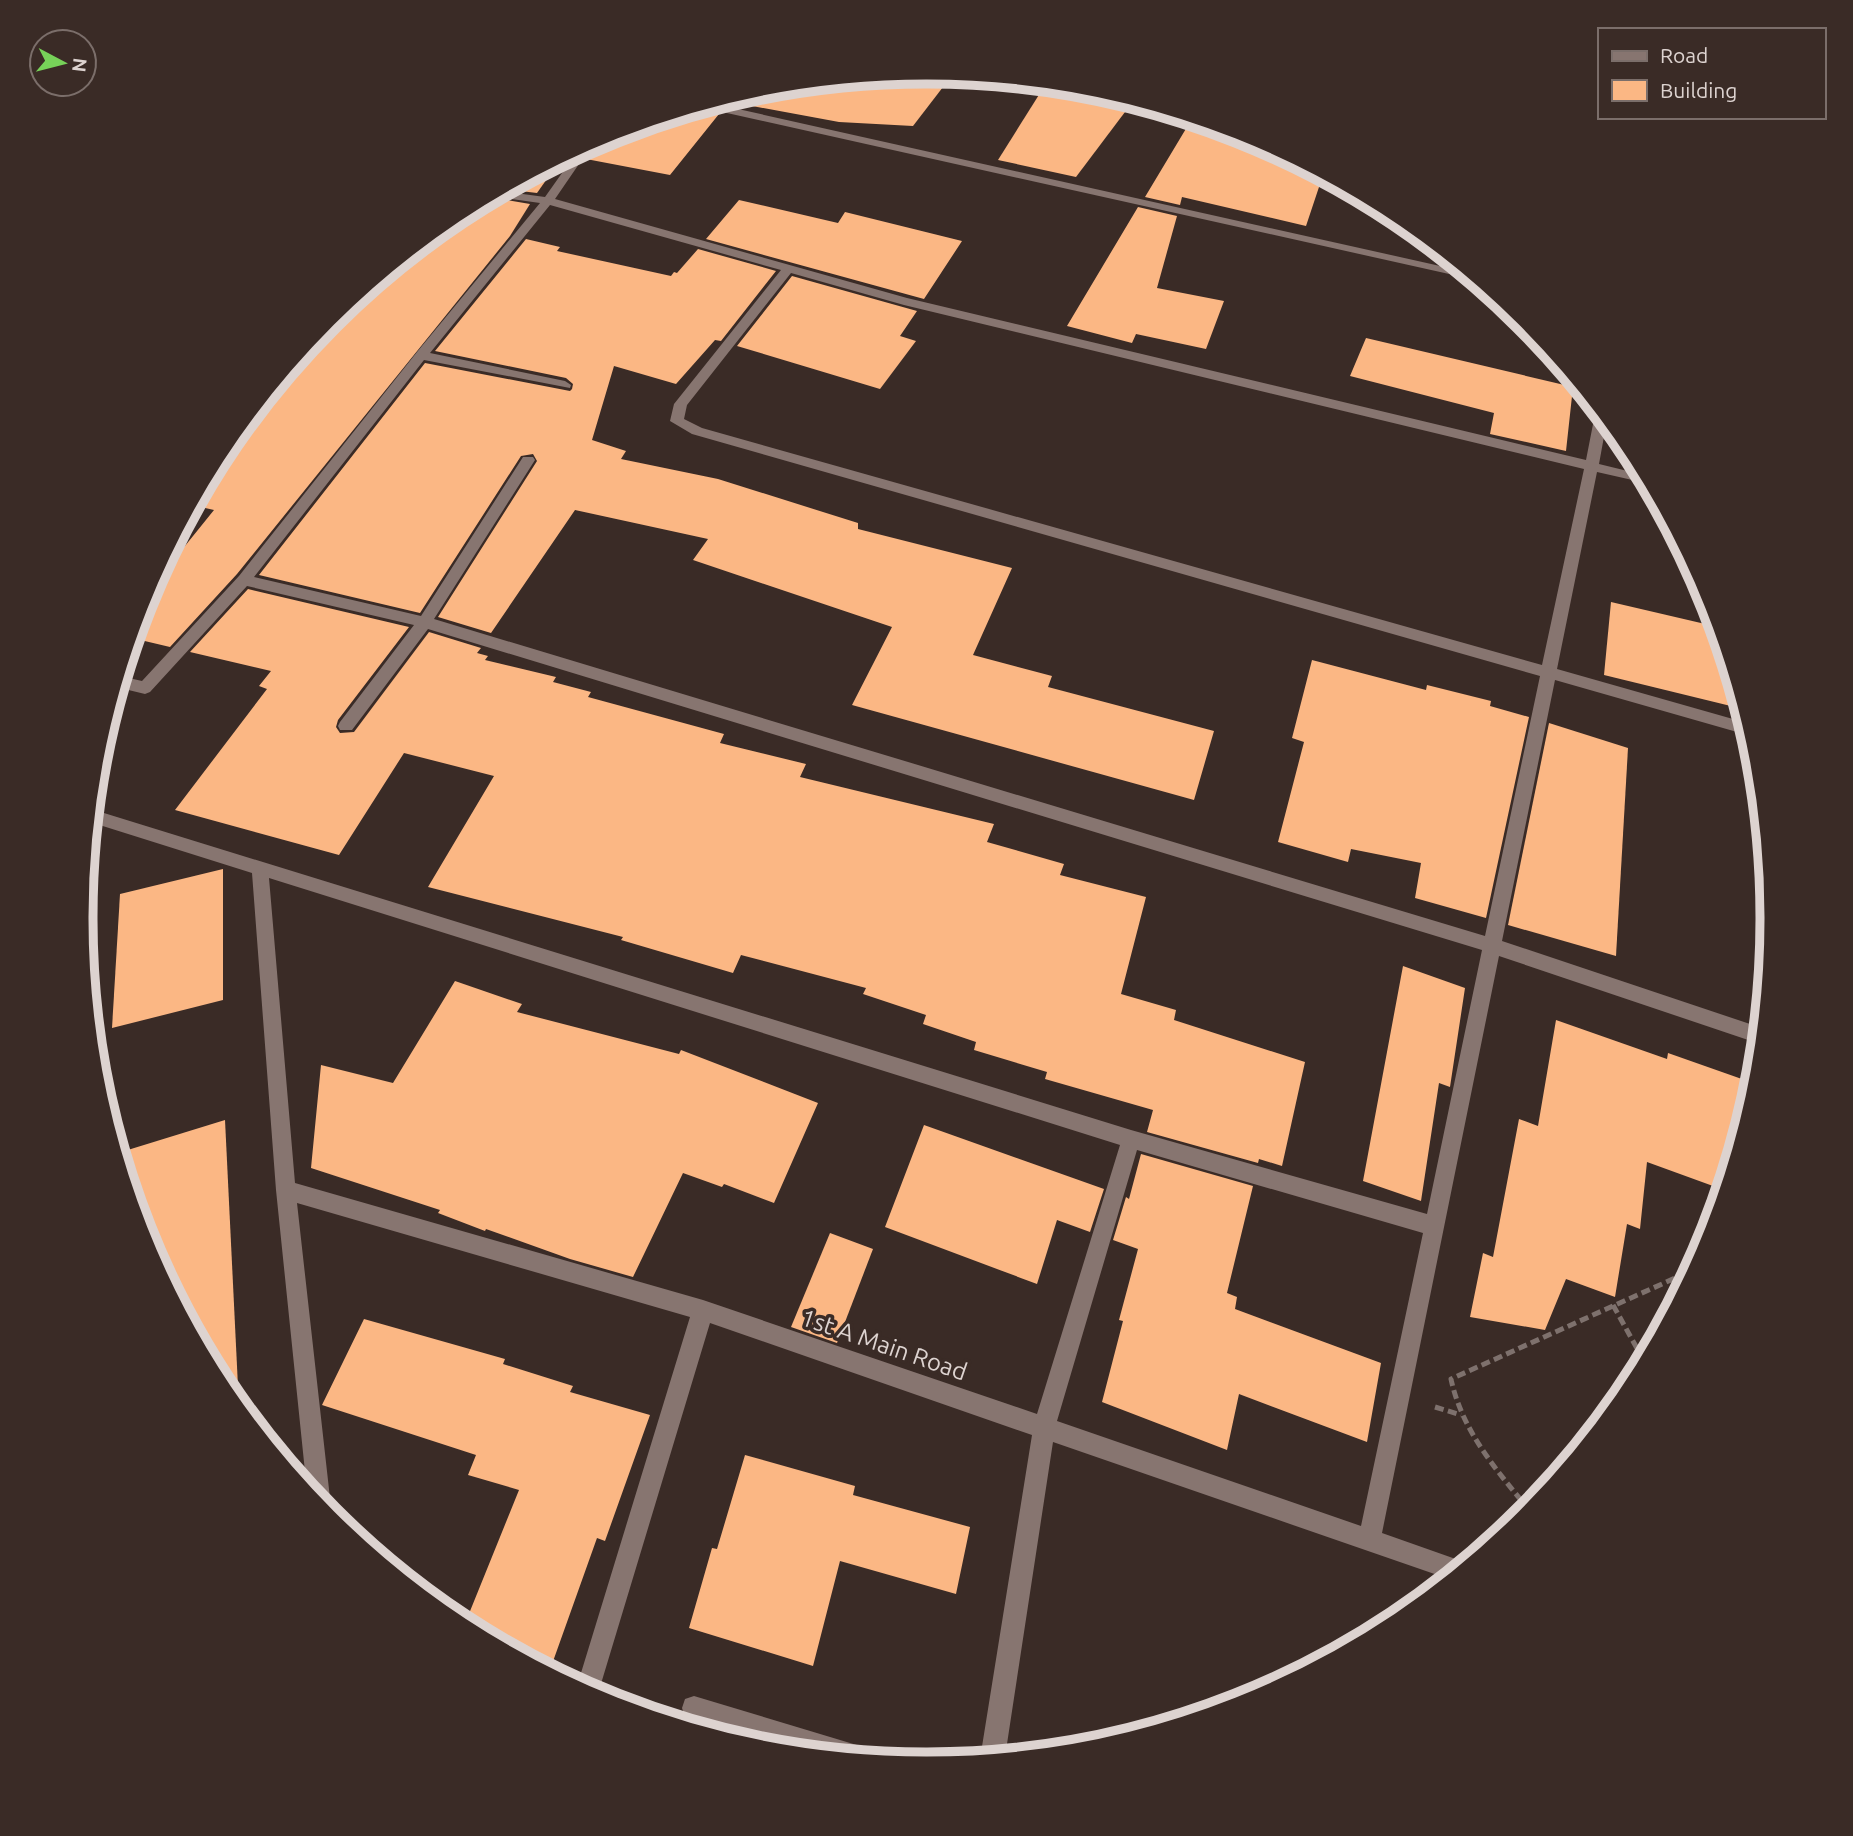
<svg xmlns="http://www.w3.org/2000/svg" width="1853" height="1836" viewBox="0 0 1853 1836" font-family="Ubuntu,sans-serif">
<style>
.building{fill:#fbb784}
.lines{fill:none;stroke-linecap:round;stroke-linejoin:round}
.path{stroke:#7e716d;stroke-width:5;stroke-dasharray:9 4.5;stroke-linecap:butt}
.minor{fill:#877570;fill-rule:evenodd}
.labels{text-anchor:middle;stroke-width:7;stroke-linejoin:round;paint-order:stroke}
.near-street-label{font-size:24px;fill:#ddd3d0;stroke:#3a2b26}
.rim{fill:none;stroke:#ddd3d0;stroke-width:9}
</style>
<rect width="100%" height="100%" fill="#3a2b26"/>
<g class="building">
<polygon points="927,72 953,74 913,126 839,122 736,103 737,96 762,88"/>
<polygon points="1042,90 1128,108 1076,177 998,160"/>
<polygon points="698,107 719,114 670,175 586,159 594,146 593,141 603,136"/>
<polygon points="1190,122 1251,136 1323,175 1306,226 1182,197 1180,205 1145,197"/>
<polygon points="561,159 537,193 504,189"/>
<polygon points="489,197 530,204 510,236 237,574 170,647 132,638 143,598 214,510 192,505 223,448 328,319 457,214"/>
<polygon points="739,200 838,223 845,212 962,241 924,299 706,239"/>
<polygon points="1138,207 1177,216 1157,288 1224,301 1206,349 1136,334 1132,343 1067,326"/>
<polygon points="526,239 560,247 557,251 671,276 674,272 677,273 698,249 776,271 721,341 715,340 676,384 614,366 592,440 626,451 621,459 718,479 858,523 858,529 1012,568 973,655 1052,676 1048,687 1214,731 1194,800 852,705 892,627 693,560 708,539 575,510 491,633 438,617 537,461 533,454 521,456 420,613 259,575 425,363 570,391 572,389 573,384 566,378 435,351"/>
<polygon points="792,276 917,311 900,336 916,341 880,389 737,346"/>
<polygon points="1366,338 1573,387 1566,451 1490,434 1494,413 1350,376"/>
<polygon points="248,589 409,627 338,720 336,727 340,733 354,732 429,632 481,648 477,653 488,656 485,660 556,677 553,682 591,692 588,697 724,734 720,743 806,764 800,777 994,824 987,842 1064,864 1060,875 1146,897 1121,994 1176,1010 1174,1020 1305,1062 1282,1166 1259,1159 1258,1163 1147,1132 1153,1110 1045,1079 1047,1072 974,1050 976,1042 923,1024 926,1015 863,994 866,988 741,955 733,973 621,940 623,937 428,887 494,776 404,753 339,855 175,810 267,689 259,686 271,671 190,652"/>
<polygon points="1611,602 1718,627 1743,709 1604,675"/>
<polygon points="1312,660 1426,690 1427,685 1491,701 1490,706 1529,717 1486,918 1415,898 1421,863 1351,849 1348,862 1278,842 1304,742 1292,738"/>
<polygon points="1549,723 1628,748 1616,956 1508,925"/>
<polygon points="223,869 223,1000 112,1028 120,894"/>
<polygon points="1403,966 1465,988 1450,1087 1439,1083 1421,1201 1363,1181"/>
<polygon points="455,981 522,1004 517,1012 679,1054 681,1050 818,1103 774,1203 724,1184 722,1187 683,1173 633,1277 570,1259 486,1229 485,1231 438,1213 440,1210 311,1168 321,1065 393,1083"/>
<polygon points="1556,1020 1667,1059 1668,1053 1756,1084 1724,1190 1647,1162 1640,1229 1627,1224 1615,1297 1566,1279 1545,1330 1470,1317 1483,1253 1493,1257 1519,1119 1538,1126"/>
<polygon points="225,1120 239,1407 223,1388 145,1241 118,1153"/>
<polygon points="924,1125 1104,1189 1090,1232 1057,1220 1037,1284 885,1227"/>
<polygon points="1141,1154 1253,1186 1227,1293 1237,1297 1235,1309 1381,1363 1367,1442 1239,1394 1227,1450 1102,1402 1123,1321 1119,1320 1138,1249 1113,1240 1126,1197 1129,1199"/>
<polygon points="830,1233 873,1249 837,1343 791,1327"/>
<polygon points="364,1319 505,1359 503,1364 573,1386 570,1392 650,1415 605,1541 597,1538 551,1667 523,1657 464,1626 519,1490 468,1475 476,1455 322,1405"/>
<polygon points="745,1455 855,1486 853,1495 970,1527 956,1594 840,1561 813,1666 689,1628 712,1548 717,1549"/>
</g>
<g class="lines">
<g class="path">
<polyline points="1613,1305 1644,1361"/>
<polyline points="1435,1407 1461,1415"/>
<path d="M1530,1511C1497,1471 1462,1431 1451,1379L1693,1270"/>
</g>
<g class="minor">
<polygon points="711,103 1467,272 1476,280 700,107"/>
<path d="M591,143L592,145L555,199L907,298L1586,460L1595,414L1599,410L1607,420L1599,464L1644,475L1650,484L1597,472L1557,669L1747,723L1751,736L1555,680L1502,941L1762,1028L1760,1044L1499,956L1382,1533L1467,1563L1449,1579L1053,1442L1005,1757L980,1759L1032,1435L710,1323L597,1697L577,1686L690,1317L297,1203L331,1507L328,1515L307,1491L276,1190L252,873L90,822L91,809L1131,1130L1427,1214L1482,950L428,629L352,730H340L338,726L340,722L414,625L247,586L150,692L145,694L116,687L120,676L142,681L239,576L417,352L540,203L491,196L500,191L545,197L579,149ZM550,205L781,270L674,404L670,421L692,434L1540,676L1485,936L434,619L535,460L533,457H523L421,616L254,577L424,360L570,388L571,385L565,381L430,353ZM791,273L904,305L1584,469L1542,665L702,428L684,419L687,405ZM269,878L1120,1145L1037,1414L703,1300L295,1183ZM1137,1150L1423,1233L1361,1526L1057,1421Z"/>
<polygon points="694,1696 860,1746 869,1749 872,1758 798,1752 694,1720 685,1717 682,1708 685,1699"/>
</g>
</g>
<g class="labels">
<g class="near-street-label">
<text transform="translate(884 1345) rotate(19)" y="8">1st A Main Road</text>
</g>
</g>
<path d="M0 0H1853V1836H0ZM926 84H927A833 833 0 0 1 1760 917V919A833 833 0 0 1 927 1752H926A833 833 0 0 1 93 919V917A833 833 0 0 1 926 84Z" fill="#3a2b26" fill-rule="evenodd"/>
<path class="rim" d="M926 84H927A833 833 0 0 1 1760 917V919A833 833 0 0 1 927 1752H926A833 833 0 0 1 93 919V917A833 833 0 0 1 926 84Z"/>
<rect x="1598" y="28" width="228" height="91" fill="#3a2b26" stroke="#7b6e6a" stroke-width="2"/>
<rect x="1612" y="51" width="35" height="10" fill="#877570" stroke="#7b6e6a" stroke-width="2"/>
<text x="1660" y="63" font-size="21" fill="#ddd3d0">Road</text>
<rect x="1612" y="80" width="35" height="21" fill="#fbb784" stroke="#7b6e6a" stroke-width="2"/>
<text x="1660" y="98" font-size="21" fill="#ddd3d0">Building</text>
<g transform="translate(63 63) rotate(97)"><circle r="33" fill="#3a2b26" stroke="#7b6e6a" stroke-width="2"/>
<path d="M0-5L12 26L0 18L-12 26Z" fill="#77d259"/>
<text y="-10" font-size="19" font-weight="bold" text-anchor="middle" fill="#ddd3d0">N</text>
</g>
</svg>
